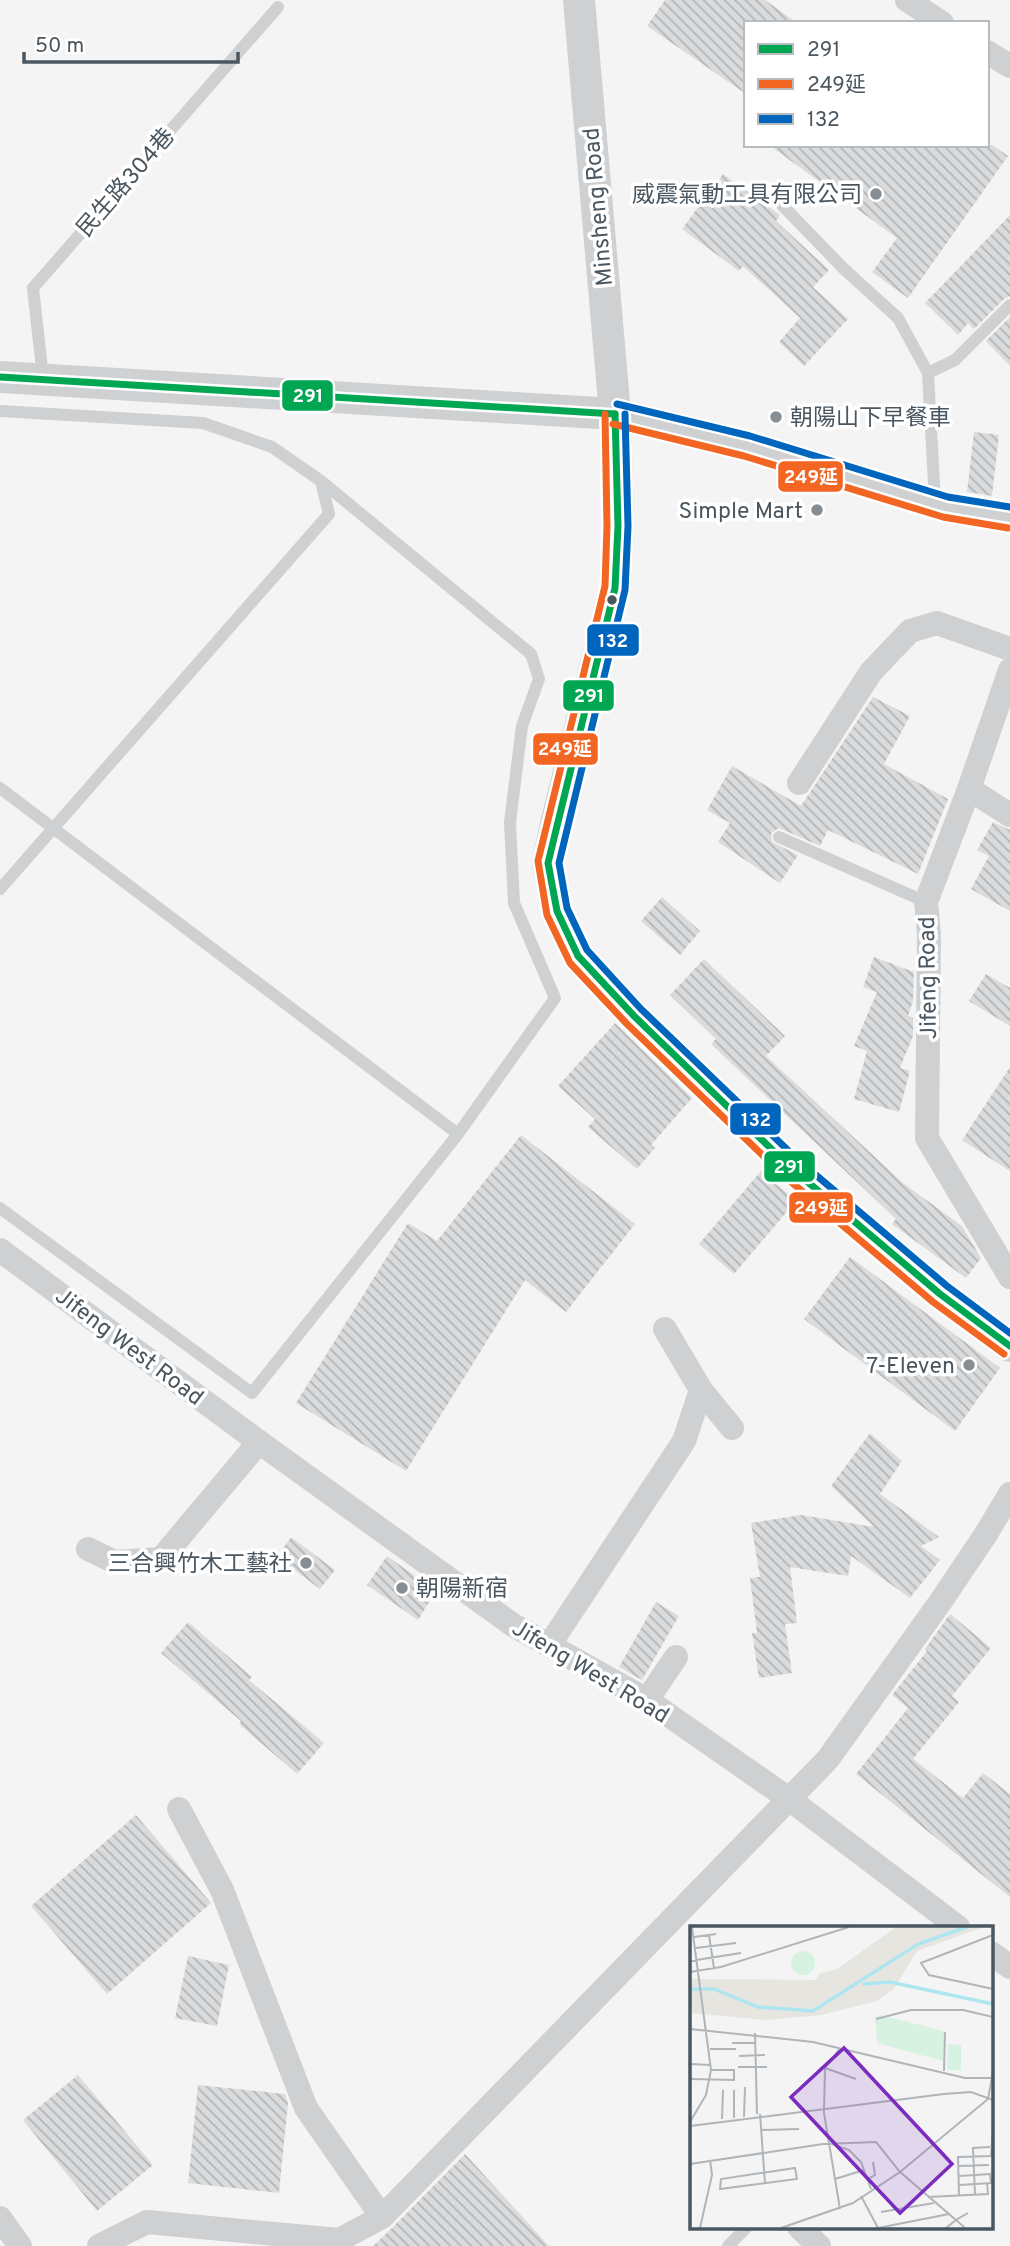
<svg xmlns="http://www.w3.org/2000/svg" width="1010" height="2246" viewBox="0 0 1010 2246" font-family="Overpass,'Noto Sans TC',sans-serif">
<style>
.building{fill:url(#building-back-hatch)}
.lines{fill:none;stroke-linecap:round;stroke-linejoin:round}
.service{stroke:#ced0d2;stroke-width:12}
.minor{stroke:#ced0d2;stroke-width:24}
.tertiary{stroke:#ced0d2;stroke-width:32}
.bus-1-casing{stroke:#fff;stroke-width:12}
.bus-2-casing{stroke:#fff;stroke-width:12}
.bus-3-casing{stroke:#fff;stroke-width:12}
.bus-1{stroke:#00a651;stroke-width:7}
.bus-2{stroke:#f26522;stroke-width:7}
.bus-3{stroke:#0065bd;stroke-width:7}
.poi-dot{fill:#868e94;stroke:#fff;stroke-width:2.5}
.bus-dot{fill:#4a5761;stroke:#fff;stroke-width:2.5}
.labels{text-anchor:middle;stroke-width:7;stroke-linejoin:round;paint-order:stroke}
.street-label{font-size:23px;fill:#4a5761;stroke:#fff}
.poi-label{font-size:23px;fill:#4a5761;stroke:#fff;text-anchor:end}
.inset-river{fill:none;stroke:#ade6f0;stroke-width:3.5}
.inset-road{fill:none;stroke:#b0b5b9;stroke-width:2}
.view{fill:#7b2cbf;fill-opacity:0.15;stroke:#7b2cbf;stroke-width:3.5}
.inset-edge{fill:none;stroke:#4a5761;stroke-width:3.5}
.line-badge{stroke:#fff;stroke-width:2.5}
.badge-label{font-size:19px;text-anchor:middle;font-weight:bold;fill:#fff}
</style>
<defs>
<pattern id="building-back-hatch" width="6" height="6" patternUnits="userSpaceOnUse" patternTransform="scale(1.75)"><rect width="6" height="6" fill="#dadbdc"/><path d="M-1 5l2 2M0 0l6 6M5-1l2 2" fill="none" stroke="#b3b4b6"/></pattern>
</defs>
<rect width="100%" height="100%" fill="#f4f4f4"/>
<g class="building">
<polygon points="665,0 765,0 797,23 746,23 746,94 647,26"/>
<polygon points="769,145 992,145 1008,156 908,298 872,272 897,238"/>
<polygon points="723,174 780,215 776,221 829,270 813,287 848,319 804,366 779,342 800,318 743,266 739,271 682,229"/>
<polygon points="1010,215 1010,296 1004,299 974,329 968,323 958,335 925,303"/>
<polygon points="1010,317 1010,366 986,341"/>
<polygon points="974,432 999,435 992,496 967,492"/>
<polygon points="873,697 910,716 884,764 948,799 918,874 828,830 820,846 779,828 771,833 772,842 798,855 780,883 718,842 730,823 707,810 732,766 801,806"/>
<polygon points="993,822 1010,830 1010,911 971,889 989,856 977,850"/>
<polygon points="662,897 700,931 680,955 641,921"/>
<polygon points="874,957 914,972 913,1001 908,1016 913,1018 913,1036 900,1068 910,1071 899,1112 854,1099 867,1051 854,1046 877,992 863,987"/>
<polygon points="704,959 785,1036 766,1056 903,1183 962,1226 981,1258 966,1278 892,1224 896,1219 711,1044 716,1039 670,995"/>
<polygon points="986,974 1010,988 1010,1026 969,1001"/>
<polygon points="615,1023 692,1098 651,1145 655,1148 637,1169 588,1127 595,1119 558,1086"/>
<polygon points="1010,1067 1010,1171 962,1140"/>
<polygon points="521,1135 635,1224 566,1312 525,1280 406,1471 296,1403 408,1223 437,1241"/>
<polygon points="761,1171 796,1201 734,1274 699,1244"/>
<polygon points="850,1257 1000,1368 955,1431 804,1319"/>
<polygon points="870,1433 902,1461 880,1494 939,1537 921,1546 940,1560 910,1598 851,1556 848,1576 790,1567 797,1623 785,1624 792,1673 759,1678 752,1633 757,1633 750,1578 760,1577 751,1523 801,1515 874,1527 831,1486"/>
<polygon points="291,1537 335,1570 320,1589 277,1557"/>
<polygon points="387,1556 436,1591 418,1620 367,1585"/>
<polygon points="656,1602 679,1616 642,1680 619,1667"/>
<polygon points="950,1614 991,1648 952,1696 959,1702 913,1759 963,1798 983,1773 1010,1794 1010,1897 856,1774 908,1708 892,1695 927,1651 925,1649"/>
<polygon points="188,1622 252,1677 249,1680 324,1743 297,1774 239,1724 241,1721 161,1653"/>
<polygon points="136,1815 211,1903 107,1994 31,1906"/>
<polygon points="188,1956 229,1965 217,2026 175,2018"/>
<polygon points="78,2075 153,2165 97,2211 23,2120"/>
<polygon points="198,2085 285,2094 288,2103 279,2193 188,2183"/>
<polygon points="465,2154 549,2246 373,2246 393,2227"/>
</g>
<g class="lines">
<g class="service">
<polyline points="781,204 844,269 898,318 928,373"/>
<polyline points="43,378 33,288 278,7"/>
<polyline points="0,411 203,423 272,447 321,481 531,654 539,679 522,726 510,822 514,903 555,998 458,1134 252,1393 0,1208"/>
<polyline points="935,503 928,373 955,360 1010,305"/>
<polyline points="0,788 458,1134"/>
<polyline points="779,837 926,902"/>
<polyline points="0,889 329,514 321,481"/>
<polyline points="728,2246 747,2227"/>
</g>
<g class="minor">
<polyline points="907,0 942,23"/>
<polyline points="987,52 1010,66"/>
<polyline points="1010,670 969,789 926,902 929,934 927,1138 1010,1277"/>
<polyline points="799,783 871,672 910,631 937,623 1010,649"/>
<polyline points="969,789 1010,815"/>
<polyline points="0,1250 259,1442 513,1625 647,1700 789,1799 958,1927"/>
<polyline points="665,1329 701,1390 732,1428"/>
<polyline points="88,1549 115,1562 161,1559 259,1442"/>
<polyline points="550,1644 684,1441 701,1390"/>
<polyline points="647,1700 676,1657"/>
<polyline points="179,1809 222,1890 306,2108 382,2217"/>
<polyline points="991,1953 1010,1967"/>
<polyline points="0,2218 20,2246"/>
<polyline points="799,2227 819,2246"/>
<polyline points="99,2246 147,2222 339,2240 382,2217 828,1759 941,1601 986,1534 1010,1494"/>
</g>
<g class="tertiary">
<polyline points="579,0 615,414 618,526 615,588 556,824 548,863 557,911 578,956 634,1016 790,1167 940,1294 1010,1346"/>
<polyline points="0,377 615,414 747,446 946,507 1010,518"/>
</g>
<g class="bus-1-casing">
<g id="bus-1">
<polyline points="0,377 615,414"/>
<polyline points="615,414 618,526 615,588 548,863 557,911 578,956 634,1016 790,1167 940,1294 1010,1346"/>
</g>
</g>
<g class="bus-2-casing">
<g id="bus-2">
<polyline points="605,414 607,526 605,586 538,861 547,915 570,963 627,1024 783,1175 933,1302 1004,1354"/>
<polyline points="613,424 744,456 943,517 1008,528"/>
</g>
</g>
<g class="bus-3-casing">
<g id="bus-3">
<polyline points="617,404 750,436 948,497 1010,507"/>
<polyline points="625,414 628,526 625,590 559,863 567,908 587,950 641,1009 797,1159 947,1286 1010,1333"/>
</g>
</g>
<use href="#bus-1" class="bus-1"/>
<use href="#bus-2" class="bus-2"/>
<use href="#bus-3" class="bus-3"/>
</g>
<g class="poi-dot">
<circle cx="876" cy="194" r="7"/>
<circle cx="776" cy="417" r="7"/>
<circle cx="817" cy="510" r="7"/>
<circle cx="969" cy="1365" r="7"/>
<circle cx="306" cy="1563" r="7"/>
<circle cx="402" cy="1588" r="7"/>
</g>
<circle class="bus-dot" cx="612" cy="600" r="6"/>
<g class="labels">
<g class="street-label">
<text transform="translate(125 182) rotate(-49)" y="8">民生路304巷</text>
<text transform="translate(597 207) rotate(-95)" y="8">Minsheng Road</text>
<text transform="translate(927 978) rotate(-91)" y="8">Jifeng Road</text>
<text transform="translate(130 1346) rotate(37)" y="8">Jifeng West Road</text>
<text transform="translate(591 1671) rotate(31)" y="8">Jifeng West Road</text>
</g>
<g class="poi-label">
<text x="862" y="202">威震氣動工具有限公司</text>
<text x="790" y="425" text-anchor="start">朝陽山下早餐車</text>
<text x="803" y="518">Simple Mart</text>
<text x="955" y="1373">7-Eleven</text>
<text x="292" y="1571">三合興竹木工藝社</text>
<text x="416" y="1596" text-anchor="start">朝陽新宿</text>
</g>
</g>
<g transform="translate(690 1926)">
<rect width="303" height="303" fill="#f4f4f4"/>
<path d="M258,118L271,119V144H257Z" fill="#d8f2e1"/>
<path d="M206,1H294L227,25L203,64L187,75L131,89L78,94L0,87V53L126,54L130,47L146,44Z" fill="#e7e5e0"/>
<path d="M101 37a12 12 0 1 1 24 0a12 12 0 1 1-24 0ZM191,89L254,105L253,135L187,117L185,91Z" fill="#d8f2e1"/>
<path class="inset-river" d="M173,58L200,56L303,78M0,63H24L68,81L123,85L228,18L277,1"/>
<path class="inset-road" d="M19,9L24,42M303,9L231,37L239,49L303,63M4,11L26,8M6,22L46,17M0,35L51,27M0,46L31,41L159,1M186,93L221,84H273L303,91M0,103L123,116L275,152H302M65,107L67,188M42,117H65M20,123H46M49,130L75,129M0,138L21,139M48,141H77M135,142L166,153M254,145L255,106M0,153L44,154V144H21M298,173L303,146M70,188L75,257M54,191L55,161M44,192V164M32,193L33,164M0,196L16,169L21,144L2,1M0,200L254,168L281,166L303,174M72,204L109,203M142,218L159,224L171,236L181,263M0,238L133,218L186,216L210,246L266,294L256,302M268,240L299,239M105,242L107,253L30,263L31,253ZM269,250L300,248L301,257L269,259M145,253L174,244M178,253L185,249L183,236M285,269L283,222L300,221M171,270L188,302M269,270L268,231L301,230L303,205M238,271L298,268L297,257M150,283L134,187L135,142L150,122M191,286L244,277M10,302L22,249L20,234M91,302L163,277L210,246L298,173M188,302L259,288M275,302L266,294L278,287"/>
<path class="view" d="M154,122L262,238L210,287L101,171Z"/>
<rect width="303" height="303" class="inset-edge"/>
</g>
<g class="line-badge">
<rect x="281" y="379" width="53" height="33" rx="7" fill="#00a651"/>
<rect x="777" y="460" width="67" height="33" rx="7" fill="#f26522"/>
<rect x="586" y="623" width="54" height="34" rx="7" fill="#0065bd"/>
<rect x="562" y="679" width="53" height="33" rx="7" fill="#00a651"/>
<rect x="532" y="732" width="67" height="34" rx="7" fill="#f26522"/>
<rect x="729" y="1102" width="53" height="34" rx="7" fill="#0065bd"/>
<rect x="763" y="1150" width="53" height="33" rx="7" fill="#00a651"/>
<rect x="788" y="1191" width="66" height="33" rx="7" fill="#f26522"/>
</g>
<g class="badge-label">
<text x="308" y="402">291</text>
<text x="811" y="483">249延</text>
<text x="613" y="647">132</text>
<text x="589" y="702">291</text>
<text x="565" y="755">249延</text>
<text x="756" y="1126">132</text>
<text x="789" y="1173">291</text>
<text x="821" y="1214">249延</text>
</g>
<rect x="744" y="21" width="245" height="126" fill="#ffffff" stroke="#b7bcc0" stroke-width="2"/>
<rect x="758" y="44" width="35" height="10" fill="#00a651" stroke="#b7bcc0" stroke-width="2"/>
<text x="807" y="56" font-size="21" fill="#4a5761">291</text>
<rect x="758" y="79" width="35" height="10" fill="#f26522" stroke="#b7bcc0" stroke-width="2"/>
<text x="807" y="91" font-size="21" fill="#4a5761">249延</text>
<rect x="758" y="114" width="35" height="10" fill="#0065bd" stroke="#b7bcc0" stroke-width="2"/>
<text x="807" y="126" font-size="21" fill="#4a5761">132</text>
<path d="M24 52v10h214v-10" fill="none" stroke="#4a5761" stroke-width="3.5"/>
<text x="35" y="52" font-size="21" fill="#4a5761" stroke="#ffffff" stroke-width="5" paint-order="stroke">50 m</text>
</svg>
